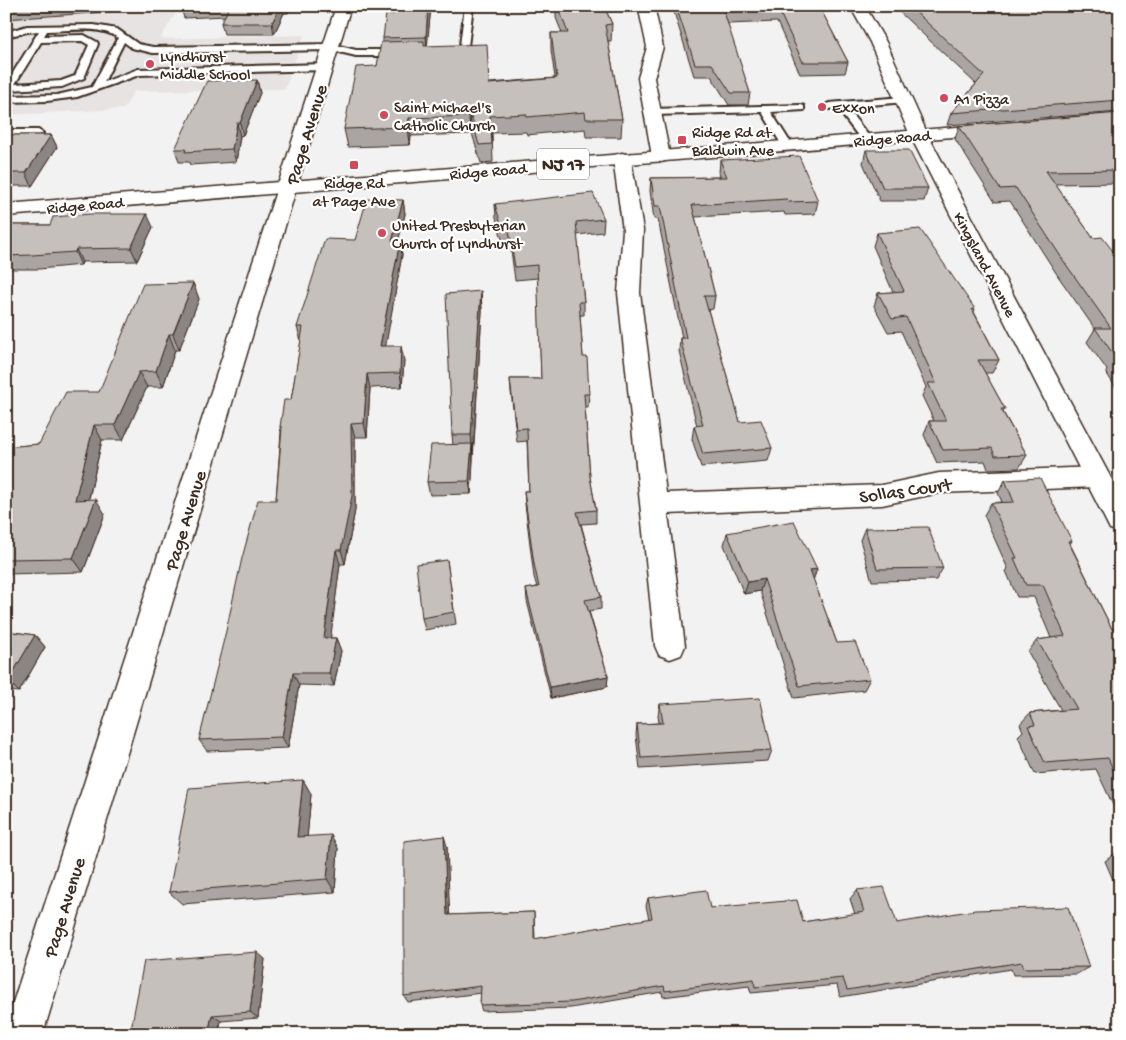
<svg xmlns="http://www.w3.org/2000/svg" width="1126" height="1040" viewBox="0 0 1126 1040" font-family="'Gochi Hand',sans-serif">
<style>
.built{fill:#e6e3e2}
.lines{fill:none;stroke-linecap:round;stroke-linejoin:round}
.service-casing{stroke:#3b2a1e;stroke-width:4}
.minor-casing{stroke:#3b2a1e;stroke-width:3}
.tertiary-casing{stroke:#3b2a1e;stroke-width:3}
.secondary-casing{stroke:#3b2a1e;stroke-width:3}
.primary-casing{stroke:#3b2a1e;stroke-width:3}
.service{fill:#fff;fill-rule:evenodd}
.minor{fill:#fff;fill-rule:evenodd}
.tertiary{fill:#fff;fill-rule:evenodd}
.secondary{fill:#fff;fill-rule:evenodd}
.primary{fill:#fff;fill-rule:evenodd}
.wall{fill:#aaa5a3;stroke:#3b2a1e}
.shaded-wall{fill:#8b8684;stroke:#3b2a1e}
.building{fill:#c6c0bd;stroke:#3b2a1e}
.poi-dot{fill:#d1495b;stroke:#fff;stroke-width:2}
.labels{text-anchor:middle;stroke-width:4.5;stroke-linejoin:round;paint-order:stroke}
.far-poi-label{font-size:16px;fill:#3b2a1e;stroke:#fff;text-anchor:start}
.far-street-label{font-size:16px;fill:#3b2a1e;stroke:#fff}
.shield{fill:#fff;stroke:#766a62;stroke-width:1}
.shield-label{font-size:18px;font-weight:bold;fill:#3b2a1e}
.street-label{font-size:19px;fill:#3b2a1e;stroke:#fff}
</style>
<rect width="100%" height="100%" fill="#f3f2f2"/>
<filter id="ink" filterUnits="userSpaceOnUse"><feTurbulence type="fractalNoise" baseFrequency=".02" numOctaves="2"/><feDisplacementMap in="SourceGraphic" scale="10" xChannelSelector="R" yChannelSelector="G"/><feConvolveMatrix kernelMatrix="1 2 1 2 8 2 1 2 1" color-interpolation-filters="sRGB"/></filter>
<g filter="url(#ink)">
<polygon class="built" points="6,6 180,6 160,39 304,35 285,89 134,91 124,109 6,115"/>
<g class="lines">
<g class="service-casing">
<g id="service">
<polygon points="465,6 473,6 468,46 463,52 444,54 444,50 457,48 460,45"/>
<path d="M94,25L117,29L138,44L153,47L331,44L356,50H399L403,53L399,56H356L331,50L153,53L132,48L124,42L104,82L138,69L326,64L330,67L326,70L139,75L77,97L47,101L6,102V96L57,95L92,87L118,38C100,25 68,31 47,31L44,36L84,35L97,42L98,44L84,78L62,87L9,90L6,89V84L39,31L27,32L6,37V32L27,26ZM82,41L89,45L75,76L61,81L15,84L41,42Z"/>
<polygon points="903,97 908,100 906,102 846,107 871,139 866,142 862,141 837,108 829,109 824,106 829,103"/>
<polygon points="801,105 804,106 804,110 771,112 792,145 787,148 783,147 762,112 652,115 647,112 652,109"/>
<polygon points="6,130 38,130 43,133 38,136 6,136"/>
</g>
</g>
<g class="minor-casing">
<g id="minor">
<polygon points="336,6 351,6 43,1034 6,1034 6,1024"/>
<polygon points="650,6 655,10 663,47 654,78 670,156 668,160 661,162 654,160 652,156 638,78 647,47 639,10 642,7"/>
<polygon points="622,153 629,155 631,159 643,230 640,293 666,493 882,485 939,473 1097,467 1106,470 1110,477 1106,484 1097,487 939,493 882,505 668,514 685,646 681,655 670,659 659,655 655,646 618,293 623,230 613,159 615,155"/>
</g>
</g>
<g class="tertiary-casing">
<polygon id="tertiary" points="850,6 865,6 886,42 928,135 925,139 919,140 913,139 910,135 870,42"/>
</g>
<g class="secondary-casing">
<polygon id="secondary" points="919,130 925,131 928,135 1120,495 1120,532 1110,529 1106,521 910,135 913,131"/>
</g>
<g class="primary-casing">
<polygon id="primary" points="994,124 1000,125 1003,129 1000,133 6,216 6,204"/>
</g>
<use href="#service" class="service"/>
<use href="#minor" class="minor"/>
<use href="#tertiary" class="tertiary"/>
<use href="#secondary" class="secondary"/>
<use href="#primary" class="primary"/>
</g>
<g class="wall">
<polygon points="6,6 121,6 120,11 6,19"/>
<polygon points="182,6 290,6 288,13 284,13 274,34 224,34 221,23 225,16 184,18 181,8"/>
<polygon points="428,6 431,6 427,45 489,83 555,78 551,50 551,33 562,33 556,18 556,6 604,6 612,24 611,41 608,41 622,119 621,137 586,137 585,129 527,135 526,132 492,133 493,162 481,163 471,130 470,134 411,136 410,145 348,147 344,129 377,66 383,42 383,38 394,14"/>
<polygon points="672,6 819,6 848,62 845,73 800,74 777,22 727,24 750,93 748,105 729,105 711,76 694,76"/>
<polygon points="893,6 1120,6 1120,112 947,125 951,113 976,84"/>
<polygon points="257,80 260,93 243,135 240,136 236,162 190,165 189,162 179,162 175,149"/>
<polygon points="1120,113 1120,178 1118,183 1055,184 1093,238 1120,260 1120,395 1106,372 1107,370 1087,342 1095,329 1058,276 1010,201 995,202 955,139 959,126"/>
<polygon points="6,135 51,135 57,147 32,186 6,186"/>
<polygon points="866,150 928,188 924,201 880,201 863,163"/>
<polygon points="720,160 818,201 815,214 785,215 784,212 695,217 715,296 713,309 708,310 740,422 772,448 768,461 701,467 692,439 694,426 697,426 679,351 680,338 682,338 658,219 654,219 650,191 651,178 720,177 719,173"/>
<polygon points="403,200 405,214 398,241 400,241 402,255 385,346 404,360 402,387 370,388 367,437 355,437 355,510 345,564 340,564 330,638 336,638 341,651 334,686 299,685 288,748 207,751 199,740 276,500 281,432 280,427 291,400 301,341 297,327 355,240"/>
<polygon points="495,204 604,219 603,232 577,235 584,302 584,315 580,315 583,357 589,394 588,407 585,407 590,477 596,510 596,523 581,524 601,597 601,609 589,611 608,676 607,687 551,698 527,601 526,589 537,587 534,577 525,504 524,491 529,491 527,441 517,442 511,392 510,379 541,379 538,278 515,280 510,243 503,244 496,217"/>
<polygon points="6,225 50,225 153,227 137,261 82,262 81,265 39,269 6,269"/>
<polygon points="877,233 975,309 974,312 999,360 992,373 985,373 1005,409 1003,412 1027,455 1019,468 988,469 985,461 937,463 924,435 929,421 934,421 922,396 926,387 901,331 888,332 874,306 878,293 893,292 873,246"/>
<polygon points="193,283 199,299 179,350 175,350 163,387 147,387 123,440 102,440 89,499 105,514 83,572 6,574 6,447 39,444 99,392"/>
<polygon points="481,291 482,311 471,494 430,495 427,482 453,445 452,435"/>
<polygon points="1005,480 1072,541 1070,544 1112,629 1120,628 1120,820 1096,769 1035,774 1018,736 1023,731 1020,724 1030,713 1061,710 1028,652 1037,640 1051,638 1034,597 1017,597 1006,571 1008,569 984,515 991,503 1002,502 998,493"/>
<polygon points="865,528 943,568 936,580 872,581 860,540"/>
<polygon points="727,533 817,569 813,579 837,643 870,679 864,690 794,698 760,591 744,594 724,545"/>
<polygon points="447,560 456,624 425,630 422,618"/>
<polygon points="6,631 35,635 45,647 19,692 6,691"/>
<polygon points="660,704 772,750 768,761 640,769 636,735 637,724 659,723 658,715"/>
<polygon points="303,780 311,794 307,837 338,848 335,892 182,904 169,892"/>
<polygon points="447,846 449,915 534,912 535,939 649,919 646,906 648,898 710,908 803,922 855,914 850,899 857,890 897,923 1089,967 1077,974 1013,975 1011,969 840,997 837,985 751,993 749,986 663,997 662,992 571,1008 482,1011 480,1005 481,993 408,1002 404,996"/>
<polygon points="1117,852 1120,852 1120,889 1117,889 1105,861"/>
<polygon points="265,959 258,1018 221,1021 218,1034 124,1034 131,1029"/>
</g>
<g class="shaded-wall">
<polygon points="280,6 282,6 284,13 274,34 272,23"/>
<polygon points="286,6 290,6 288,13"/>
<polygon points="428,6 431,6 427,49 426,37"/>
<polygon points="257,80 260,93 243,135 240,123"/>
<polygon points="470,112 471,130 470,134 469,116"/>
<polygon points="409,118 411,136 410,145 408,127"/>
<polygon points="237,123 240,136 236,162 232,149"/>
<polygon points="51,135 57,147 32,186 26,173"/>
<polygon points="403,200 405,214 395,255 392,241"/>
<polygon points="147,214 153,227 137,261 131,248"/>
<polygon points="400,241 402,255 383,361 380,346"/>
<polygon points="76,249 82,262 81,265 75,252"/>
<polygon points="193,283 199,299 179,350 173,334"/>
<polygon points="481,291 482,311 473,454 471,435"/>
<polygon points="169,334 175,350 163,387 156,371"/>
<polygon points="401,346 404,360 402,387 400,373"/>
<polygon points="139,372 147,387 123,440 115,425"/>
<polygon points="367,374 370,388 367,437 364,423"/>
<polygon points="351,424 355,437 355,510 345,564 341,550"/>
<polygon points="94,425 102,440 85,515 75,500"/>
<polygon points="472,444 473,457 471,494 469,481"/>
<polygon points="96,499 105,514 83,572 73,558"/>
<polygon points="336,550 340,564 329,651 324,638"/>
<polygon points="817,569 813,581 810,570"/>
<polygon points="764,579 760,591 744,594 748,582"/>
<polygon points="35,635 45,647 19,692 8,681"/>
<polygon points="336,638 341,651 334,686 329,673"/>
<polygon points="293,673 299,685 288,748 282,737"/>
<polygon points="608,676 607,687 551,698 550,687"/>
<polygon points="6,756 9,759 6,766"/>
<polygon points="303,780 311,794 306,851 297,837"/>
<polygon points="331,835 338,848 335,892 327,879"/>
<polygon points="444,836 447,846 450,923 447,915"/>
<polygon points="257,952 265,959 258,1018 250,1012"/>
<polygon points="212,1015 221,1021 218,1034 208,1034"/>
</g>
<g class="building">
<polygon points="182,6 207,6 181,8"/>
<polygon points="230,6 280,6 272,23 221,23"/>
<polygon points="396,6 428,6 426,37 383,38 386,14 394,14"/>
<polygon points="558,6 604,6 612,24 605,25 622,119 586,119 585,112 527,117 526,114 490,116 492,144 479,145 470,112 469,116 409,118 408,127 344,129 356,67 377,66 381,42 424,41 424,46 487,44 489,84 557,78 551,33 568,33"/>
<polygon points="676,6 819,6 848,62 803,62 779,11 724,12 750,93 731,93 712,64 695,64"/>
<polygon points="909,6 1120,6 1120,100 951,113 984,75"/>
<polygon points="257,80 240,123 237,123 232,149 185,152 186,149 175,149 207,81"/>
<polygon points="1120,113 1120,159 1115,158 1120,164 1120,170 1046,171 1093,238 1102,237 1120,260 1120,368 1114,358 1116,358 1095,328 1111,328 1065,263 1016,188 1000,189 959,126"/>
<polygon points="6,135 51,135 26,173 6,173"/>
<polygon points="866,150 909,150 928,188 883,188"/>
<polygon points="799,156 818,201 788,202 787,199 692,205 715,296 704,296 740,422 761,420 772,448 703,454 694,426 703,425 680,338 686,338 660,206 655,206 651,178 727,177 720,160"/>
<polygon points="593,193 604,219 576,222 584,302 579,302 583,357 587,357 589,394 584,394 590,477 596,510 577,512 601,597 585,600 608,676 550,687 526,589 539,587 534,564 524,491 529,491 527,428 516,429 510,379 541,379 537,265 515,267 509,230 503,231 495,204"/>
<polygon points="367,199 403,200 392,241 400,241 380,346 401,346 400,373 367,374 364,423 351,424 352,496 341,550 336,550 324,638 336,638 329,673 293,673 282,737 199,740 226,631 242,558 258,500 276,500 282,427 280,427 284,400 291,400 303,327 297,327 325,239 355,240"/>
<polygon points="90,214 147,214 131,248 76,249 75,252 32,255 6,256 6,225 50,225 53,217"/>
<polygon points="920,229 975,309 972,309 999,360 978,360 1005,409 1001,409 1027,455 995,456 992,448 943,450 929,421 946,421 928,383 936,383 906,317 892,319 878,293 904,291 877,233"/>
<polygon points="193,283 173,334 169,334 156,371 139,372 115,425 94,425 75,500 96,499 73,558 6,559 6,447 39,444 66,392 99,392 143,284"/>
<polygon points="481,291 471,435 452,435 446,294"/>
<polygon points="472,444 469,481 427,482 431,445"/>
<polygon points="1040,478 1072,541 1068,541 1112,629 1120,628 1120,785 1108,758 1045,763 1028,726 1035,725 1030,713 1077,709 1037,640 1065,636 1043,585 1026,585 1014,558 1017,558 991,503 1014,502 1005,480"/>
<polygon points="794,521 817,569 810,570 837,643 855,642 870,679 799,686 764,579 748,582 727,533"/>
<polygon points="928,527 943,568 877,569 865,528"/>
<polygon points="447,560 454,612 422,618 416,564"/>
<polygon points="6,631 35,635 8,681 6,681"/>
<polygon points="760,698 772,750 641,758 637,724 663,723 660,704"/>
<polygon points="303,780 297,837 331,835 327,879 169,892 189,788"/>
<polygon points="444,836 447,915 534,912 534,939 652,918 648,898 706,890 710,908 797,900 803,922 864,912 857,890 884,887 897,923 975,910 1068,907 1089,967 1024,968 1022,962 847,990 843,978 755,987 754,979 665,991 664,986 572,1002 480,1005 481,986 404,996 404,841"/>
<polygon points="1117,852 1120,852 1120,858"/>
<polygon points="257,952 250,1012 212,1015 208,1034 124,1034 125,1029 131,1029 144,961"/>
</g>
</g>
<g class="poi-dot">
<circle cx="150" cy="64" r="5"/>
<circle cx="944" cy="98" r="5"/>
<circle cx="822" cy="107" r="5"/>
<circle cx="384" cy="115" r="5"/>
<rect x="677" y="135" width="10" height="10" rx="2.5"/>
<rect x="349" y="160" width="10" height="10" rx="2.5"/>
<circle cx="382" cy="233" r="5"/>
</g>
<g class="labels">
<g class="far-poi-label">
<text x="160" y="61">Lyndhurst<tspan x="160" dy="18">Middle School</tspan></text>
<text x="954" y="104">A1 Pizza</text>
<text x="394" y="112">Saint Michael's<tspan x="394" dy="18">Catholic Church</tspan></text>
<text x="832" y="113">Exxon</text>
<text x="692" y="137">Ridge Rd at<tspan x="692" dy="18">Baldwin Ave</tspan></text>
<text x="354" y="188" text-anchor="middle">Ridge Rd<tspan x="354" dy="18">at Page Ave</tspan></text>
<text x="392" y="230">United Presbyterian<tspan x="392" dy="18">Church of Lyndhurst</tspan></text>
</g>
<g class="far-street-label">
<text transform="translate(892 137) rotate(-5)" y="6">Ridge Road</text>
<text transform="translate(488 170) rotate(-5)" y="6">Ridge Road</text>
<text transform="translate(85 204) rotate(-5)" y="6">Ridge Road</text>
<text transform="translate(986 264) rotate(62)" y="6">Kingsland Avenue</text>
</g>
<rect class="shield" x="537" y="148.5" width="52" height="31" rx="4"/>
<g class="shield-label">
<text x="563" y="170">NJ 17</text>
</g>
<g class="street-label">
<text transform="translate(305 134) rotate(-73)" y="7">Page Avenue</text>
<text transform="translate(905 489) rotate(-8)" y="7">Sollas Court</text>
<text transform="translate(184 520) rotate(-73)" y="7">Page Avenue</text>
<text transform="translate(63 907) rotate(-73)" y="7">Page Avenue</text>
</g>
</g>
<rect width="1126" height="1040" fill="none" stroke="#fff" stroke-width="25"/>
<rect x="12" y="12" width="1101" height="1015" fill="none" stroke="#3b2a1e" stroke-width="2" filter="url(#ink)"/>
</svg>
